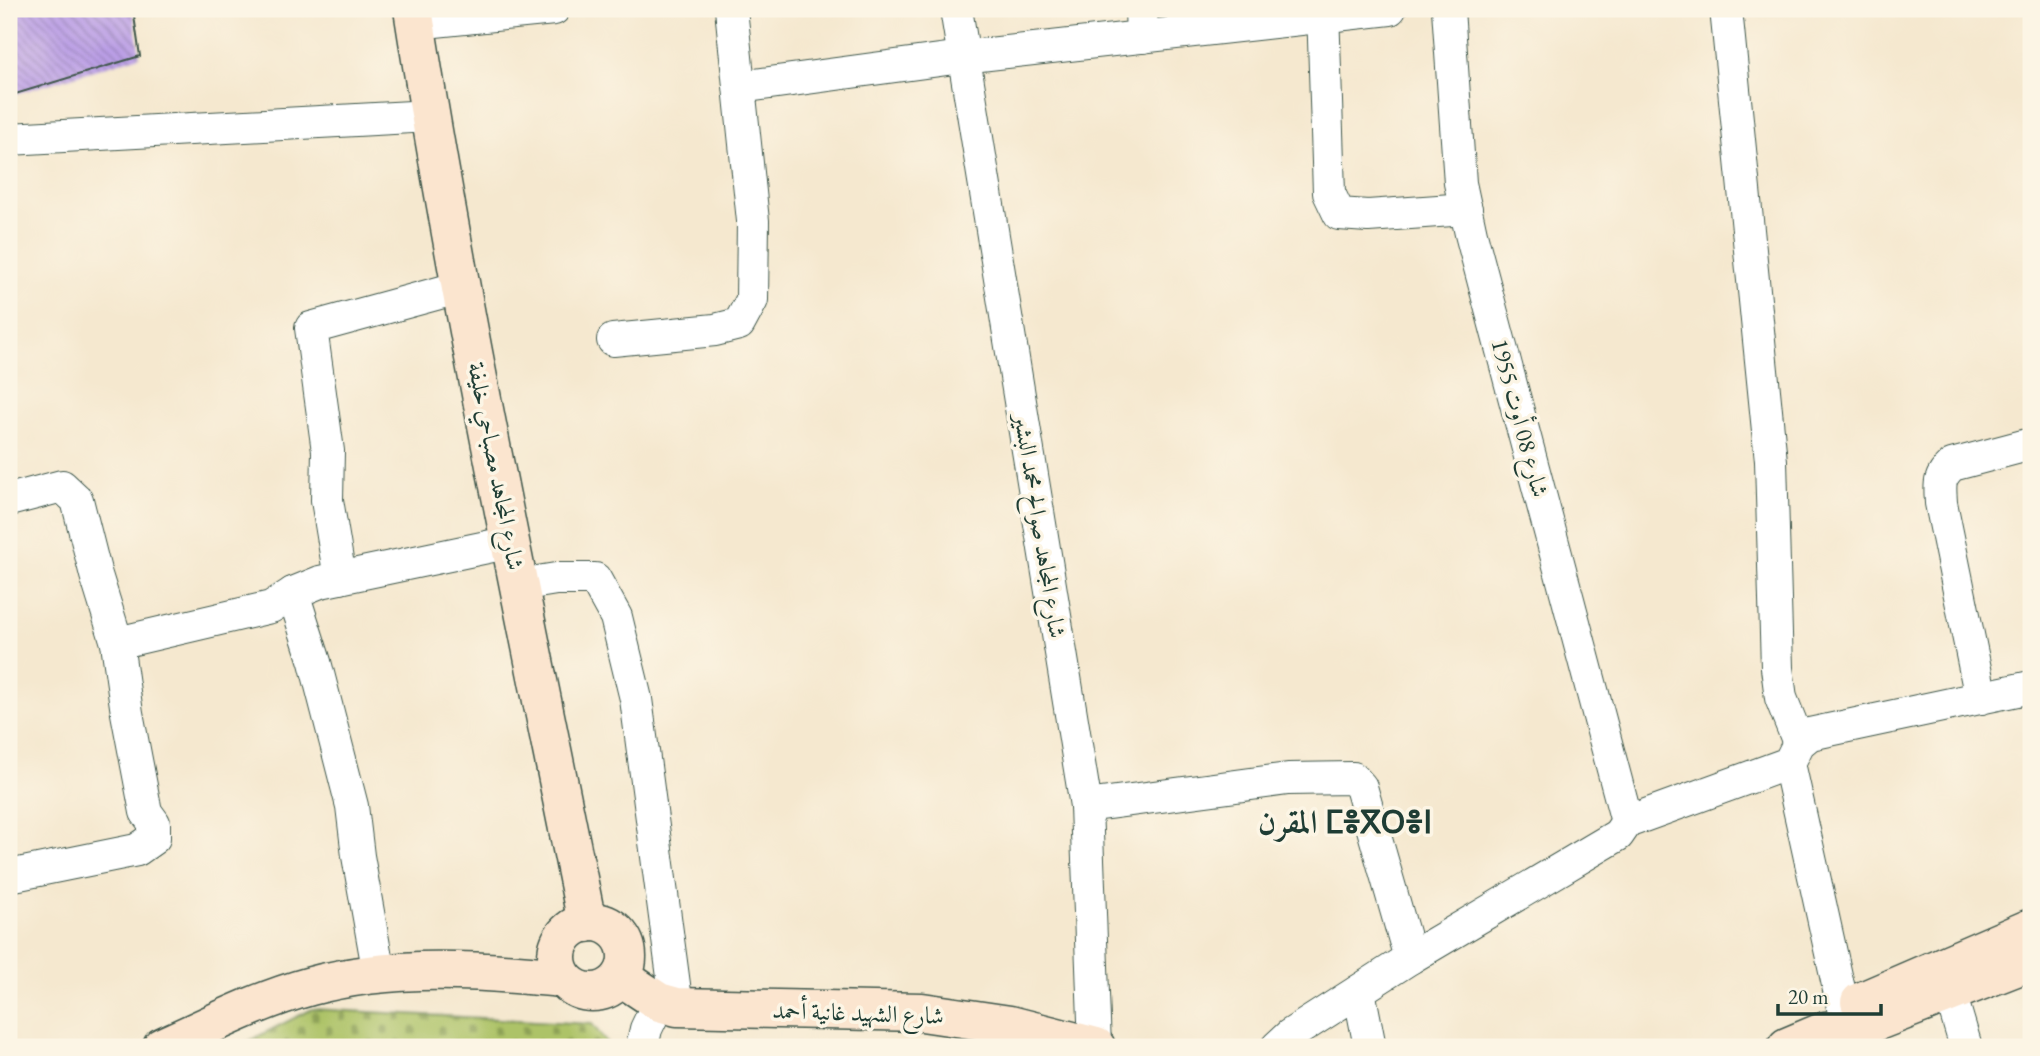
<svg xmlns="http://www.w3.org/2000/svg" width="2040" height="1056" viewBox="0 0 2040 1056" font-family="'EB Garamond',Amiri,'Noto Sans Tifinagh',serif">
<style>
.cemetery{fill:url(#cemetery-stones);stroke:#66804e;stroke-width:2}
.building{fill:url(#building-back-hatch)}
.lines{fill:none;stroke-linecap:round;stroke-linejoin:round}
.minor-casing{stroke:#3f574b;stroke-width:34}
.secondary-casing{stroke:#3f574b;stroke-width:41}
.minor{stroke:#fff;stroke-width:32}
.secondary{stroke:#fbe5cf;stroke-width:38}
.labels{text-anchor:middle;stroke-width:7;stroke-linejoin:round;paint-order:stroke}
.street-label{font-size:24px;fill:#1f3d34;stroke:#fcf5e5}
.district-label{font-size:32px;font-weight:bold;fill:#1f3d34;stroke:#fcf5e5}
</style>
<defs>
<pattern id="cemetery-stones" width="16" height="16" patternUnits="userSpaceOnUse" patternTransform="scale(1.75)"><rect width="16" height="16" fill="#adc368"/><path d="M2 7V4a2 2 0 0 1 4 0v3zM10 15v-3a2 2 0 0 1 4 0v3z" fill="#8ca056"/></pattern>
<pattern id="building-back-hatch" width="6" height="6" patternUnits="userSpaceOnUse" patternTransform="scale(1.75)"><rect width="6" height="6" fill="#b99ce6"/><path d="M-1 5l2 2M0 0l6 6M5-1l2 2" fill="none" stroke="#9680bb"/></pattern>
</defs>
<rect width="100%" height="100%" fill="#fcf5e5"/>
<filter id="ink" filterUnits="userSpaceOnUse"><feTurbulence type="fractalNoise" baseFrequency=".0143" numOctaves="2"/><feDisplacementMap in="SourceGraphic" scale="14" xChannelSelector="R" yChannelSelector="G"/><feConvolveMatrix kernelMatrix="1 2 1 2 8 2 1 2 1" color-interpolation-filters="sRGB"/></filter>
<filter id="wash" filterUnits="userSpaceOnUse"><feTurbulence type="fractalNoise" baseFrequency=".00686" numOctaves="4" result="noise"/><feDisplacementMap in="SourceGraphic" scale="28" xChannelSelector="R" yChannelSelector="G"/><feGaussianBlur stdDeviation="1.57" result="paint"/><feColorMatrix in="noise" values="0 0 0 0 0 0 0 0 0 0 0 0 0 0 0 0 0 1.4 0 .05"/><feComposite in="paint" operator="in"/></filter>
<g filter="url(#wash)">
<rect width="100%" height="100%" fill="#f5e8cf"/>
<polygon class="cemetery" points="312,1009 592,1024 610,1047 237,1047"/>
<g id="blocks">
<polygon class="building" points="9,9 133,9 140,56 9,96"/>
</g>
</g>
<g filter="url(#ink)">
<use href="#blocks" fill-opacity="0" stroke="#3f574b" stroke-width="2"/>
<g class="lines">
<g class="minor-casing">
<g id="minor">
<polyline points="956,9 1086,806 1095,1047"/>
<polyline points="1141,9 1142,37"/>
<polyline points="1323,9 1329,193 1339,214 1368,216 1466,209"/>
<polyline points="1448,9 1460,183 1471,234 1627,822"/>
<polyline points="1726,9 1771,461 1777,668 1781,698 1799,743"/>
<polyline points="415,23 554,9"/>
<polyline points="740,87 962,57 1390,9"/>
<polyline points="9,139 430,116"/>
<polyline points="613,340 715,330 739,324 752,300 753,221 731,9"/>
<polyline points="9,500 62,486 77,500 96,575 117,643 127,713 146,812 154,823 154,838 137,850 9,876"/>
<polyline points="340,578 327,500 328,451 311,328 461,287"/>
<polyline points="519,585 556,579 595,579 616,617 636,699 677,1007"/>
<polyline points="293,593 315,662 352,806 358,856 379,974"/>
<polyline points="117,643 271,607 293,593 320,582 511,542"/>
<path d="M1981,698L1941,503C1940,484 1938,478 1952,465L2031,444"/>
<polyline points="1789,763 1844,1012"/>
<polyline points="1086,806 1288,779 1353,778 1361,787 1410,958"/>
<polyline points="1359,991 1370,1047"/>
<polyline points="1950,993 1966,1047"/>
<polyline points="642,1047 646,1029 659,1002"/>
<polyline points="1277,1047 1290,1035 1410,958 1618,835 1627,822 1789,763 1799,743 1810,734 2031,687"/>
</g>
</g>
<g class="secondary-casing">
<g id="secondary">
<path d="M413,9C461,315 526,619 587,923"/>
<circle cx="592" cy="957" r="35"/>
<polyline points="621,977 659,1002 677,1007 922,1012 1010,1025 1096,1047"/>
<polyline points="1860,1002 2031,928"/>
<path d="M162,1047C211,1025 259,1000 311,986C392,964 481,970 563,978"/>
<polyline points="1787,1047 1825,1031 1852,1029 1870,1024 2031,961"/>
</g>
</g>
<use href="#minor" class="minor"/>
<use href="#secondary" class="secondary"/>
</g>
</g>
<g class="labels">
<g class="street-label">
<text transform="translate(1520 418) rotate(75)" y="8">شارع 08 أوت 1955</text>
<text transform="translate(496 466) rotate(79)" y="8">شارع المجاهد مصباحي خليفة</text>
<text transform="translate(1040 526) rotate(81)" y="8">شارع المجاهد صوالح محمد البشير</text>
<text transform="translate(858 1013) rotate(2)" y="8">شارع الشهيد غانية أحمد</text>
</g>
<g class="district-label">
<text x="1345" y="833">المقرن ⵎⴻⴳⵔⴻⵏ</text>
</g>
</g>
<rect width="2040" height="1056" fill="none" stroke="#fcf5e5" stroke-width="35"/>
<path d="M1778 1004v10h103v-10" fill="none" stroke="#1f3d34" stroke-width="3.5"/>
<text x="1788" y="1004" font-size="21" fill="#1f3d34" stroke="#fcf5e5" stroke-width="5" paint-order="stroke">20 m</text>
</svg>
